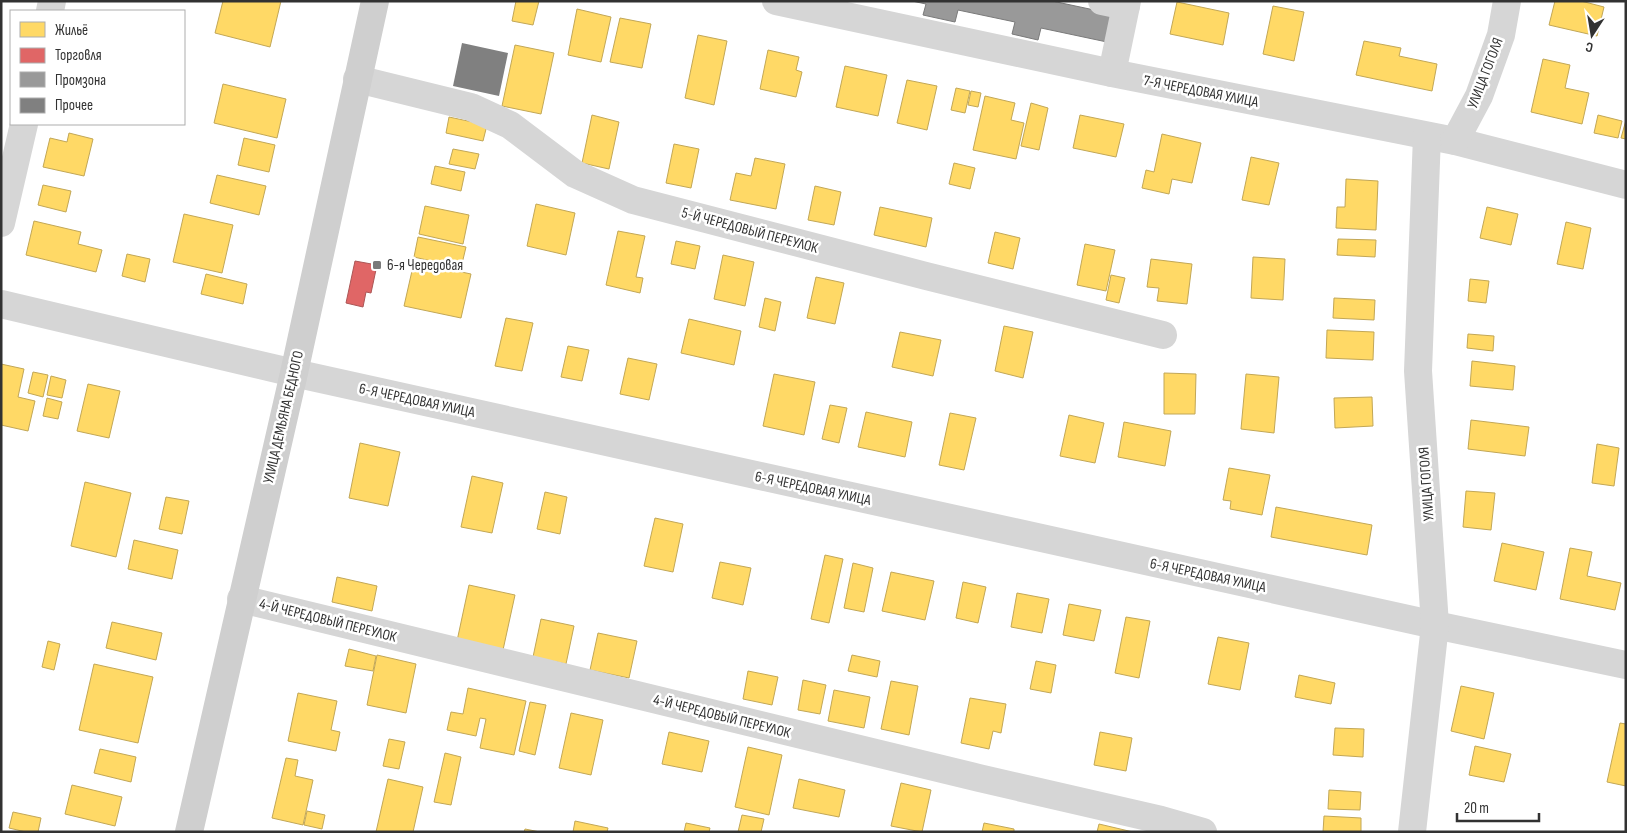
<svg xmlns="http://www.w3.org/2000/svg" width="1627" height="833" viewBox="0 0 1627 833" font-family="'Sofia Sans Condensed',sans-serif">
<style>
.homes{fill:#ffd966;stroke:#c2a756}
.shops{fill:#e06666;stroke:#ac5656}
.industry{fill:#999;stroke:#7a7a7a}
.building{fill:#808080}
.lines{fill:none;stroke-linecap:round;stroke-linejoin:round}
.minor{stroke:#d6d6d6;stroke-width:28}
.secondary{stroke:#cfcfcf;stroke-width:28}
.poi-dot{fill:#7a7a7a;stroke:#fff;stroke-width:2}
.labels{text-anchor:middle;stroke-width:5;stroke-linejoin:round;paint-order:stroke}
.street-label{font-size:15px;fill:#323232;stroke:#fff}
.poi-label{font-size:15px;fill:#323232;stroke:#fff;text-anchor:start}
</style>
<rect width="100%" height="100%" fill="#fff"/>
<g class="homes">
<polygon points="223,1 281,1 270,47 215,33"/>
<polygon points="516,1 539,1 533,25 512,21"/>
<polygon points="1555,1 1581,1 1604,7 1597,36 1549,25"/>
<polygon points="1177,2 1229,13 1223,45 1170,34"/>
<polygon points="1273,6 1304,12 1294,61 1263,54"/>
<polygon points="577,9 611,17 601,62 568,55"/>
<polygon points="620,18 651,24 642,68 610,62"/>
<polygon points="698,35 727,41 714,105 685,98"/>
<polygon points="1364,41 1401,48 1399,56 1437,64 1432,91 1356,75"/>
<polygon points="515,45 554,53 541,114 502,106"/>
<polygon points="768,50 799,57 796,70 802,72 796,97 760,89"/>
<polygon points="1543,59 1570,65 1565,88 1589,93 1582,124 1531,112"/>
<polygon points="845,66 887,75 878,116 836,107"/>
<polygon points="907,80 937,86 927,130 897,123"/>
<polygon points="223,84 286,99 277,138 214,123"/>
<polygon points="956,88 970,91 965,113 951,110"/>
<polygon points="971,91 981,93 978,107 968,105"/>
<polygon points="985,96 1015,103 1011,120 1024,123 1016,159 973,150"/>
<polygon points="1031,103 1048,108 1039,150 1021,146"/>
<polygon points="592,115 619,122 609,169 582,163"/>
<polygon points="1080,115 1124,124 1116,157 1073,148"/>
<polygon points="1598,115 1622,121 1618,138 1594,133"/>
<polygon points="449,117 487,125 483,141 446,133"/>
<polygon points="1626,120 1626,139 1621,138"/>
<polygon points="69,133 93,139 84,176 43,167 50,138 67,142"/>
<polygon points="1162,134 1201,143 1192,183 1172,179 1169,194 1142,188 1146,170 1154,172"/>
<polygon points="244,138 275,145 269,172 238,165"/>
<polygon points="674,144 699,149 691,188 666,183"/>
<polygon points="453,149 479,154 475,169 449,164"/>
<polygon points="1251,157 1279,163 1269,205 1242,200"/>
<polygon points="755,158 785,164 776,209 730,200 736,173 751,176"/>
<polygon points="954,163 975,168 970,189 949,184"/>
<polygon points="435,166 465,172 461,191 431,184"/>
<polygon points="217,175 266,186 259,215 210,203"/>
<polygon points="1346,179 1378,181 1376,230 1336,228 1337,207 1345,207"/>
<polygon points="43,185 71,191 66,212 38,205"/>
<polygon points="815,186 841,192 834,225 808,220"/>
<polygon points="536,204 575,213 566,255 527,246"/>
<polygon points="425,206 469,215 463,244 419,234"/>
<polygon points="880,207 932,218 926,247 874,235"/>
<polygon points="1487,207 1518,214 1511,245 1480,238"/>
<polygon points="184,214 233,225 222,273 173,262"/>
<polygon points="34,221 81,232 78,244 102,250 96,272 26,255"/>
<polygon points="1566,222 1591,228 1583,269 1557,264"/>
<polygon points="618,231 645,236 636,277 643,278 640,293 606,285"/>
<polygon points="995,232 1020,238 1013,269 988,263"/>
<polygon points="418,237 466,247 461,268 414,257"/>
<polygon points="1338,239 1376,240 1375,257 1337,255"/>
<polygon points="676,241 700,246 695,269 671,264"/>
<polygon points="1085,244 1115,250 1106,291 1077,285"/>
<polygon points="127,254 150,259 145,282 122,276"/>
<polygon points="723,255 754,262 745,306 714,299"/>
<polygon points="1253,257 1285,259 1283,300 1251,298"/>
<polygon points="1151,259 1192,264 1187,304 1157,301 1159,288 1147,287"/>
<polygon points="414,262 471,274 461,318 404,306"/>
<polygon points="206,274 247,284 243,304 201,294"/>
<polygon points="1111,275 1125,278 1119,303 1106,300"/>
<polygon points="816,277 844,283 835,324 807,318"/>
<polygon points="1470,279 1489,281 1486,303 1468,301"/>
<polygon points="765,298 781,302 775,331 759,327"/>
<polygon points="1334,298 1375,300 1374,320 1333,318"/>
<polygon points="506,318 533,323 522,371 495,366"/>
<polygon points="689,319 741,331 734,365 681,353"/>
<polygon points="1004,326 1033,332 1023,378 995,371"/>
<polygon points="1327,330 1374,332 1373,360 1326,358"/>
<polygon points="900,332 941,340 933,376 892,367"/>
<polygon points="1468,334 1494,336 1493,351 1467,348"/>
<polygon points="568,346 589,350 582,381 561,377"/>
<polygon points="628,358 657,364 649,400 620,394"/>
<polygon points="1472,361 1515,366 1513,390 1470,386"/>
<polygon points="1,364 24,369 18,397 35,401 28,431 1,425"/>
<polygon points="33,372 48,375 43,397 28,393"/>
<polygon points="1164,373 1196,374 1195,414 1164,414"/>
<polygon points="774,374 815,382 804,435 763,426"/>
<polygon points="1246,374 1279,377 1274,433 1241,429"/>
<polygon points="51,376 66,380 62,398 47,395"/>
<polygon points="88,384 120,391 109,438 77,431"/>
<polygon points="1372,397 1373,426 1335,428 1334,398"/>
<polygon points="47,398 62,402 58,419 43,416"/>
<polygon points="830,405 847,408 839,443 822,439"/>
<polygon points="866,412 912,422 905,457 858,447"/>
<polygon points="950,413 976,418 964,470 939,465"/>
<polygon points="1069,415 1104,423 1095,463 1060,456"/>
<polygon points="1471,420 1529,427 1525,456 1468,449"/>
<polygon points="1124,422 1171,431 1165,466 1118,457"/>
<polygon points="360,443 400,452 388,506 349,498"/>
<polygon points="1597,444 1619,448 1614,486 1592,483"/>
<polygon points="1229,468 1270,475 1262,515 1230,509 1231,501 1223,500"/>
<polygon points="472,476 503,483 492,533 461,527"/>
<polygon points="85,482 131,493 116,557 71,546"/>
<polygon points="1466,491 1495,493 1491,530 1463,527"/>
<polygon points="545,492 567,497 560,534 537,529"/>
<polygon points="166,497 189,501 182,534 159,529"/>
<polygon points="1276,507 1372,525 1367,555 1271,537"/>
<polygon points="655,518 683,524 673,572 644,566"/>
<polygon points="134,540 178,550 172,579 128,569"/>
<polygon points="1502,543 1544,552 1536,590 1494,581"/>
<polygon points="1570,548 1592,552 1587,576 1621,583 1615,610 1560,599"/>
<polygon points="825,555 843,559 829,623 811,619"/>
<polygon points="720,562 751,568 743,605 712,598"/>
<polygon points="853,563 873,568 864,612 844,608"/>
<polygon points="891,572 934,581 925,620 882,611"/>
<polygon points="337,577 377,586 372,611 332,602"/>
<polygon points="963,582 986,587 978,623 956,618"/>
<polygon points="469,585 515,595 503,650 457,641"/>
<polygon points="1017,593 1049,599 1042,633 1011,627"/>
<polygon points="1069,604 1101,610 1094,641 1063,635"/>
<polygon points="1126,617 1150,621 1139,678 1115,673"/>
<polygon points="541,619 574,626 566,664 533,657"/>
<polygon points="112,622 162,633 156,660 106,648"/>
<polygon points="598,633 637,641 629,678 590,670"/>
<polygon points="1218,637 1249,643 1240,690 1208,684"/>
<polygon points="48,641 60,644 54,670 42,667"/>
<polygon points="349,649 376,656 373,671 345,666"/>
<polygon points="377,655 416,664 406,713 367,705"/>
<polygon points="852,655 880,661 877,677 848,671"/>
<polygon points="1036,661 1056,665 1051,693 1030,689"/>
<polygon points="94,664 153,677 138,743 79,730"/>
<polygon points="748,671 778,677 772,705 743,699"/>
<polygon points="1299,675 1335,683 1331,704 1295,697"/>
<polygon points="803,680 826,685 820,714 798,710"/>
<polygon points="891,681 918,686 909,735 881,729"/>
<polygon points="1461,686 1494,693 1484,739 1451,731"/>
<polygon points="468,688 526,701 514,755 480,748 486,719 480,718 476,736 447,730 451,712 463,714"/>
<polygon points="834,690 870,697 864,728 828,721"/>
<polygon points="298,693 337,701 331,730 340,732 336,751 288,741"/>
<polygon points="970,698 1006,704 1001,733 993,731 989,749 961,743"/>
<polygon points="530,702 546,705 535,755 519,751"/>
<polygon points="571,713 603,720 591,775 559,768"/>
<polygon points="1620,723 1626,724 1626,786 1607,782"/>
<polygon points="1335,728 1364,729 1363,757 1333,755"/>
<polygon points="669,732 709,741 702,772 662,764"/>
<polygon points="1100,732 1132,738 1126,771 1094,765"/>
<polygon points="389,739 405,742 399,769 383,766"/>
<polygon points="1475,746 1511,754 1504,782 1469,775"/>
<polygon points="748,747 782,755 769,815 735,807"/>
<polygon points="100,749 136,757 131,782 94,773"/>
<polygon points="445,753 461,757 451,805 434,802"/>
<polygon points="286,758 298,760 295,776 313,780 303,825 272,818"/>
<polygon points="388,779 423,787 413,832 376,832"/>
<polygon points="799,779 845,790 839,817 793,808"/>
<polygon points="901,783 931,790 922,832 891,826"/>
<polygon points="72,785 122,797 115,826 65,814"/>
<polygon points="1329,790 1361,792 1360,810 1328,809"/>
<polygon points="307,811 325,815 322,829 304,825"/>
<polygon points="13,812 41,818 38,832 26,832 9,828"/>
<polygon points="742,815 764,819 761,832 738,832"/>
<polygon points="1324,816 1361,818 1361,832 1323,832"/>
<polygon points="575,821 608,828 607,832 573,832"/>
<polygon points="686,823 710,828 709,832 684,832"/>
<polygon points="984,823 1014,829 1014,832 982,832"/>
<polygon points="1099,824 1133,832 1097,832"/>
<polygon points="525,829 540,832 524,832"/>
</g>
<polygon class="shops" points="355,261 377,265 371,293 366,292 363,307 346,303"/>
<polygon class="industry" points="912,1 1052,1 1113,14 1107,42 1041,28 1038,40 1012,34 1015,22 958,10 955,22 923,15 926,4"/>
<polygon class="building" points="462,43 508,53 499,96 453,86"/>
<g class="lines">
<g class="minor">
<polyline points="776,1 1112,73 1455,141 1626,185"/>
<polyline points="1102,1 1126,6"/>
<polyline points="50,11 52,1"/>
<polyline points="1112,73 1127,1"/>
<polyline points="357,79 471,107 510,125 575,174 633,200 926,276 1163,335"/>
<polyline points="1455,141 1479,96 1501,35 1507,1"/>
<polyline points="1,223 24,124"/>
<polyline points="1,304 294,373 1435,625 1626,665"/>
<polyline points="241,599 979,778 1161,820 1203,832"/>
<polyline points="1412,832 1435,625 1418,371 1427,136"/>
</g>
<polyline class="secondary" points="189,832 294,373 375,1"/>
</g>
<rect class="poi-dot" x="372" y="260" width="10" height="10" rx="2.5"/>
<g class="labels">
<g class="street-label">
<text transform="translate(1485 73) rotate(-69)" y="5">УЛИЦА ГОГОЛЯ</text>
<text transform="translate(1201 91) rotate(11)" y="5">7-Я ЧЕРЕДОВАЯ УЛИЦА</text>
<text transform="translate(750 230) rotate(15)" y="5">5-Й ЧЕРЕДОВЫЙ ПЕРЕУЛОК</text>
<text transform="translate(417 400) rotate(12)" y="5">6-Я ЧЕРЕДОВАЯ УЛИЦА</text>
<text transform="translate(283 417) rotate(-77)" y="5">УЛИЦА ДЕМЬЯНА БЕДНОГО</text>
<text transform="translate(1426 484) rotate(-94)" y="5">УЛИЦА ГОГОЛЯ</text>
<text transform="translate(813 488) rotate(12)" y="5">6-Я ЧЕРЕДОВАЯ УЛИЦА</text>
<text transform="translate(1208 575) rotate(12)" y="5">6-Я ЧЕРЕДОВАЯ УЛИЦА</text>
<text transform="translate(328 620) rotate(14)" y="5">4-Й ЧЕРЕДОВЫЙ ПЕРЕУЛОК</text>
<text transform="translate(722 716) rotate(14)" y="5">4-Й ЧЕРЕДОВЫЙ ПЕРЕУЛОК</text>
</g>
<g class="poi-label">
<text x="387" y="270">6-я Чередовая</text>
</g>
</g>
<rect width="1627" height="833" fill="none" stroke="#323232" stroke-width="5"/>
<rect x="10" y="10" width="175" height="115" fill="#ffffff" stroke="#adadad"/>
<rect x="20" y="22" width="25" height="15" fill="#ffd966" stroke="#adadad"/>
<text x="55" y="35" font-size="15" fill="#323232">Жильё</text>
<rect x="20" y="48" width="25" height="15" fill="#e06666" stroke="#adadad"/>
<text x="55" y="60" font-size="15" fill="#323232">Торговля</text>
<rect x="20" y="72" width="25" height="15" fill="#999999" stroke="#adadad"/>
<text x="55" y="85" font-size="15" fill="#323232">Промзона</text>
<rect x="20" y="98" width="25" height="15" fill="#808080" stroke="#adadad"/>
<text x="55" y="110" font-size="15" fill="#323232">Прочее</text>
<g transform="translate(1592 35) rotate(192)" stroke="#ffffff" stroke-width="4" paint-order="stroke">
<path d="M0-4L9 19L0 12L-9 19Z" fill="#323232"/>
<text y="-8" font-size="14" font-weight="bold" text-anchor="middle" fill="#323232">С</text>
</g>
<path d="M1457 813v8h82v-8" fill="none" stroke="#323232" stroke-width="2.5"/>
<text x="1464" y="813" font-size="15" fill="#323232" stroke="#ffffff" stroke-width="4" paint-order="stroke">20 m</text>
</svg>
